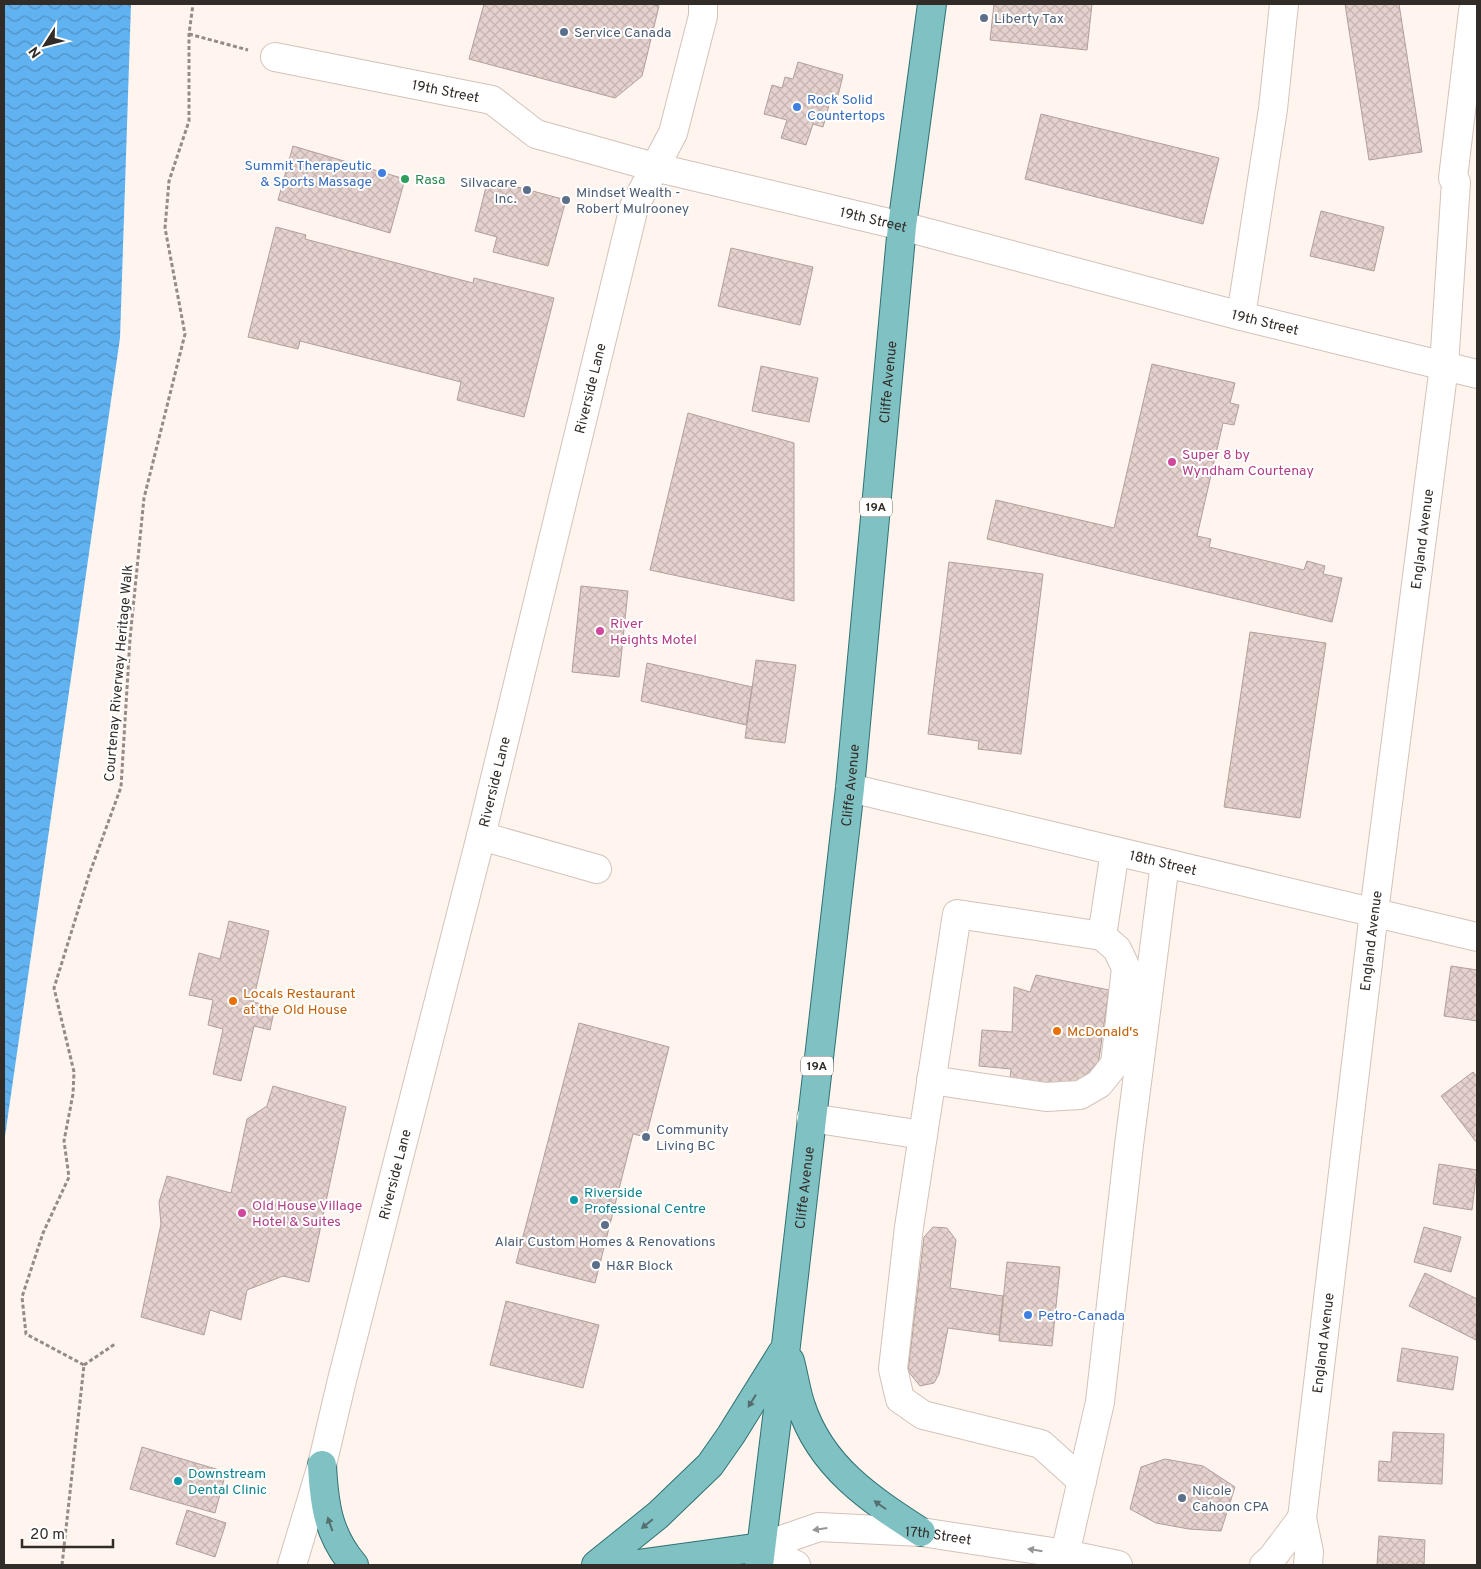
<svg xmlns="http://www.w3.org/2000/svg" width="1481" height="1569" viewBox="0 0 1481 1569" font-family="Overpass,sans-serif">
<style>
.water{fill:url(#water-waves)}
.building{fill:url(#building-cross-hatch);stroke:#b29f9b}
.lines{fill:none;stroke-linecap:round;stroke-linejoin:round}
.minor-casing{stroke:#d3c2b9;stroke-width:30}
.major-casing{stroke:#2e7273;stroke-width:30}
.path{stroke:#938b86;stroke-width:3;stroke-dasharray:4 2.5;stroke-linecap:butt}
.minor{stroke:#fff;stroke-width:28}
.major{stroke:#80c1c4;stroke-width:28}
.oneway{fill:#556f6e}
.oneway2{fill:#989694}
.service-dot{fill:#5c6f8a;stroke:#fff;stroke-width:2}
.shop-dot{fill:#3f7fe0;stroke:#fff;stroke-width:2}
.leisure-dot{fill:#2e9e5b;stroke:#fff;stroke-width:2}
.hotel-dot{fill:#d1479c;stroke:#fff;stroke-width:2}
.food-dot{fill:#e8710a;stroke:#fff;stroke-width:2}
.culture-dot{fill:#0f9aa8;stroke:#fff;stroke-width:2}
.labels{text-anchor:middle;stroke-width:4;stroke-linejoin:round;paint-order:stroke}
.shield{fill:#fff;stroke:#706b68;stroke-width:1}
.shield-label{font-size:12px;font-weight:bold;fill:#322c28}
.service-label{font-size:14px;fill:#4e5e75;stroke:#fff;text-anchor:start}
.street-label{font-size:14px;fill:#322c28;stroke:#fff}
.shop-label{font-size:14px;fill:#366cbe;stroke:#fff;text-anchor:start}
.leisure-label{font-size:14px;fill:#27864d;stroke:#fff;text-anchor:start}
.hotel-label{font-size:14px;fill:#b23c85;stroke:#fff;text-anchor:start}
.food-label{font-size:14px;fill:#c56008;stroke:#fff;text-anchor:start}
.culture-label{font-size:14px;fill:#0d838f;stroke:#fff;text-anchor:start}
</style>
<defs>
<pattern id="water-waves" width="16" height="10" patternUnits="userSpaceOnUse" patternTransform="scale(1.25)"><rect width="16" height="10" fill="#60b2f1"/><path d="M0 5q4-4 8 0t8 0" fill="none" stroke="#5091c3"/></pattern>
<pattern id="building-cross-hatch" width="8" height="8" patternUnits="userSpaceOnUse" patternTransform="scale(1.25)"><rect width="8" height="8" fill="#e5d1cd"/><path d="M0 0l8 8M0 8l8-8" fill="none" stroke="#c5b4b0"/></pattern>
</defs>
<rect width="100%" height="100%" fill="#fff4ee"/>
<polygon class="water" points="4,4 131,4 120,338 4,1143"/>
<g class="building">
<polygon points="484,4 651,4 659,6 642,76 615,98 469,59"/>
<polygon points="994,4 1092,4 1087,50 990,40"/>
<polygon points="1345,4 1399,4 1422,152 1369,160"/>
<polygon points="798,62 843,75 837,100 831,98 823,127 813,124 806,145 781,138 787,120 764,114 772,85 782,88 785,77 793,79"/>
<polygon points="1041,114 1219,158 1203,224 1025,179"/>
<polygon points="293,146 405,179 390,233 278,200"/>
<polygon points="488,179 566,200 548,266 493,252 497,237 475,231"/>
<polygon points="1321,211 1384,227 1374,271 1310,256"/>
<polygon points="276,227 306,235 305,239 473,283 474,278 554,298 524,417 457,400 461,382 300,341 298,349 248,337"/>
<polygon points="731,248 813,267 800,325 718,306"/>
<polygon points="1152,364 1235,383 1230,403 1239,405 1234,425 1223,423 1197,536 1211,539 1209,547 1304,570 1307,561 1325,566 1323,574 1342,578 1332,622 987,539 996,500 1114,528"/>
<polygon points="761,366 818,378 809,422 752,411"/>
<polygon points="688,413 794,443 794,601 650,570"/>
<polygon points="949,562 1043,574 1021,754 978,749 979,741 928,734"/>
<polygon points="581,586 628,591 619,677 572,672"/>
<polygon points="1250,632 1326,643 1300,818 1224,807"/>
<polygon points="756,660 796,665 785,743 745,738"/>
<polygon points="647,663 752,687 746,725 641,701"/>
<polygon points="229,921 269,931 253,1002 275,1007 270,1030 254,1026 241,1081 213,1074 223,1029 208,1025 213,1000 189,995 199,953 220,959"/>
<polygon points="1451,966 1477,970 1477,1021 1444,1016"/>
<polygon points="1036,975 1109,990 1097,1073 1074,1088 1010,1079 1011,1069 979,1066 982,1030 1012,1032 1014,987 1030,992"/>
<polygon points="579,1023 669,1047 646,1137 633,1134 595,1283 516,1263"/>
<polygon points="1473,1072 1477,1077 1477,1143 1441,1096"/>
<polygon points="273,1086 346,1107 309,1282 283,1276 247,1290 241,1320 210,1310 204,1335 141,1317 161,1224 159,1202 167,1176 231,1193 247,1119 267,1106"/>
<polygon points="1439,1164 1477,1170 1472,1210 1433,1204"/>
<polygon points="933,1227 947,1228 956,1240 950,1288 1003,1296 999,1335 948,1328 939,1374 934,1383 920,1386 908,1371 924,1237"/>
<polygon points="1424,1227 1461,1237 1451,1272 1414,1262"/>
<polygon points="1007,1262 1060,1267 1052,1346 999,1341"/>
<polygon points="1425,1273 1477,1299 1476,1340 1409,1306"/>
<polygon points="506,1301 599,1325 583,1388 490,1365"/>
<polygon points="1402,1348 1458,1357 1453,1390 1397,1381"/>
<polygon points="1393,1432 1444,1434 1442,1484 1378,1481 1379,1461 1391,1462"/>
<polygon points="142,1447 226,1472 215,1513 130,1489"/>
<polygon points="1165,1459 1203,1466 1235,1487 1221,1531 1189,1529 1156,1523 1130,1509 1141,1467"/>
<polygon points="187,1510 226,1523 215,1557 176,1544"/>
<polygon points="1379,1536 1425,1540 1424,1565 1377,1565"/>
</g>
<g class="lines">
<g class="minor-casing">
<g id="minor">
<path id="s1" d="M275,57L492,100L536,134L654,167L902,226L1241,316L1477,374"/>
<polyline points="1241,316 1273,109 1284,4"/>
<path id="s2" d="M850,788L1477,937"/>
<polyline points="481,836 597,869"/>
<polyline points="931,1080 1046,1097 1080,1095 1099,1084 1115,1064 1126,968 1117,949 1102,936"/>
<polyline points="811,1118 923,1135 957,914 1102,936 1115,851"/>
<polyline points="923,1135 909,1227 893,1369 900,1399 923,1415 1041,1444 1082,1481"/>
<path id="s3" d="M761,1547L819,1527L921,1532L1065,1554L1118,1565"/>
<polyline points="761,1547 796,1565"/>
<polyline points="1065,1554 1100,1402 1129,1145 1165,863"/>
<path id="s4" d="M292,1565L322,1465L342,1380L481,836L634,207L673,133L703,16V4"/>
<polyline points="1264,1565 1272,1558 1302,1518"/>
<path id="s5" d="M1308,1565L1309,1552L1302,1518L1374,912L1444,366L1456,182L1453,178L1473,11L1477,4"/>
</g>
</g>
<g class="major-casing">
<g id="major">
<path d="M790,1361C794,1376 796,1392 801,1406C821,1467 870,1499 921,1532"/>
<path d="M322,1465C324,1504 328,1535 354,1565"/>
<polyline points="596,1565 658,1515 710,1465 731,1435 782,1353"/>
<polyline points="630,1565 761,1547"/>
<path id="s6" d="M759,1565L786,1345L850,788L902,226L932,4"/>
</g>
</g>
<g class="path">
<polyline points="189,34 248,50"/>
<polyline points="84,1365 115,1344"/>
<polyline points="62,1565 84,1365 26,1334 22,1297 43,1233 69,1177 64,1141 73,1094 74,1072 54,988 89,875 121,787 130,639 144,498 185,334 165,228 169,181 189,121 189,34 193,4"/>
</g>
<use href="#minor" class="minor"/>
<use href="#major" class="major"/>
</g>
<defs><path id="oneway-solid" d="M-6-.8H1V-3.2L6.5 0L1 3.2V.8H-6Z" transform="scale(1.25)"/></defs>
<g class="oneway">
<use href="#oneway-solid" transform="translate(752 1401) rotate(122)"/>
<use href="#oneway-solid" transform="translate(880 1505) rotate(-145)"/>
<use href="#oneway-solid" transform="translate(330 1524) rotate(-109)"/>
<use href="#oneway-solid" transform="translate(647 1524) rotate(141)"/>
</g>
<g class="oneway2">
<use href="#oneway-solid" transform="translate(820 1529) rotate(172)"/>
<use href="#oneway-solid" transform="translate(1035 1550) rotate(-171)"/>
</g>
<g class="service-dot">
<circle cx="984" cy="18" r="5"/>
<circle cx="564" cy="32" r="5"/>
<circle cx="527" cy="190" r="5"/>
<circle cx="566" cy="200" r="5"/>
<circle cx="646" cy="1137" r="5"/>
<circle cx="605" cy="1225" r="5"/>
<circle cx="596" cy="1265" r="5"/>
<circle cx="1182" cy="1498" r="5"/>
</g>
<g class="shop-dot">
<circle cx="797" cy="107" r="5"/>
<circle cx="382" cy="173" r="5"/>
<circle cx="1028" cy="1315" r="5"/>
</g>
<circle class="leisure-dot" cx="405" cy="179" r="5"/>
<g class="hotel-dot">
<circle cx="1172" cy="462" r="5"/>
<circle cx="600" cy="631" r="5"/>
<circle cx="242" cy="1213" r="5"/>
</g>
<g class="food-dot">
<circle cx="233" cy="1001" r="5"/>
<circle cx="1057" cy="1031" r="5"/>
</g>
<g class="culture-dot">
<circle cx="574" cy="1200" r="5"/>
<circle cx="178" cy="1481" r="5"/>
</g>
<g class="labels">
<g class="shield">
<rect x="860" y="497.5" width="32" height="19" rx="4"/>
<rect x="801" y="1056.5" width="32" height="19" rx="4"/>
</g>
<g class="shield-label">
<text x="876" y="511">19A</text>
<text x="817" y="1070">19A</text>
</g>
<g class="service-label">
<text x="994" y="23">Liberty Tax</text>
<text x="574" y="37">Service Canada</text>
<text x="517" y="187" text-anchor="end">Silvacare<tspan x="517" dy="16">Inc.</tspan></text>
<text x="576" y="197">Mindset Wealth -<tspan x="576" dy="16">Robert Mulrooney</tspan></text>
<text x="656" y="1134">Community<tspan x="656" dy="16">Living BC</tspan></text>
<text x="605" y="1246" text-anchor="middle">Alair Custom Homes &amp; Renovations</text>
<text x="606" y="1270">H&amp;R Block</text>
<text x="1192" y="1495">Nicole<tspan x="1192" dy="16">Cahoon CPA</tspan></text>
</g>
<g class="street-label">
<text dy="5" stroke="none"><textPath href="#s1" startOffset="174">19th Street</textPath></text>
<text dy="5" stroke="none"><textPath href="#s1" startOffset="625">19th Street</textPath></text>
<text dy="5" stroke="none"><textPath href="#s1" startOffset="1030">19th Street</textPath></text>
<text dy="5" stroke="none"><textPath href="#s6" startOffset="1190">Cliffe Avenue</textPath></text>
<text dy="5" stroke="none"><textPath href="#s4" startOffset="1214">Riverside Lane</textPath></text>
<text dy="5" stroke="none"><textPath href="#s5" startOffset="1034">England Avenue</textPath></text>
<text transform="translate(118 673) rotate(-85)" y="5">Courtenay Riverway Heritage Walk</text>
<text dy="5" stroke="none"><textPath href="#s4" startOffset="809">Riverside Lane</textPath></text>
<text dy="5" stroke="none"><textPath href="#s6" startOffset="785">Cliffe Avenue</textPath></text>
<text dy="5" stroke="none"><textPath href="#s2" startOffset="322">18th Street</textPath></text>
<text dy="5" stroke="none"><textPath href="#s5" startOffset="629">England Avenue</textPath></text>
<text dy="5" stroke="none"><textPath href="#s4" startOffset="404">Riverside Lane</textPath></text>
<text dy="5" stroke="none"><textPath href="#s6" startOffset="380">Cliffe Avenue</textPath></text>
<text dy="5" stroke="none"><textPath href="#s5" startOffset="224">England Avenue</textPath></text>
<text dy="5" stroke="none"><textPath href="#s3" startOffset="181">17th Street</textPath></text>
</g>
<g class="shop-label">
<text x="807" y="104">Rock Solid<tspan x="807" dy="16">Countertops</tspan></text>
<text x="372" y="170" text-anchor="end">Summit Therapeutic<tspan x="372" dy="16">&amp; Sports Massage</tspan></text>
<text x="1038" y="1320">Petro-Canada</text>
</g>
<g class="leisure-label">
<text x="415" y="184">Rasa</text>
</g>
<g class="hotel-label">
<text x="1182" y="459">Super 8 by<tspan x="1182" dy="16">Wyndham Courtenay</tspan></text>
<text x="610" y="628">River<tspan x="610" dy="16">Heights Motel</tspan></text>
<text x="252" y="1210">Old House Village<tspan x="252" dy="16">Hotel &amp; Suites</tspan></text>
</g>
<g class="food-label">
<text x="243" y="998">Locals Restaurant<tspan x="243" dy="16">at the Old House</tspan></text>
<text x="1067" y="1036">McDonald's</text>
</g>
<g class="culture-label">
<text x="584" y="1197">Riverside<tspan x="584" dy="16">Professional Centre</tspan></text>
<text x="188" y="1478">Downstream<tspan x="188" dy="16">Dental Clinic</tspan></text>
</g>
</g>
<rect width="1481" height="1569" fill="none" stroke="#322c28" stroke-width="10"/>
<g transform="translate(45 45) rotate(234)" stroke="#ffffff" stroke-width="4" paint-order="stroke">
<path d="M0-4L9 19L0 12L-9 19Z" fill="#322c28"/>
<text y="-8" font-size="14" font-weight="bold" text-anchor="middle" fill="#322c28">N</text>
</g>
<path d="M22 1539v8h91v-8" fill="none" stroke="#322c28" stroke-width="2.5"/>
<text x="30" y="1539" font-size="15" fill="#322c28" stroke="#ffffff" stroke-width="4" paint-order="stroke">20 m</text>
</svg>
